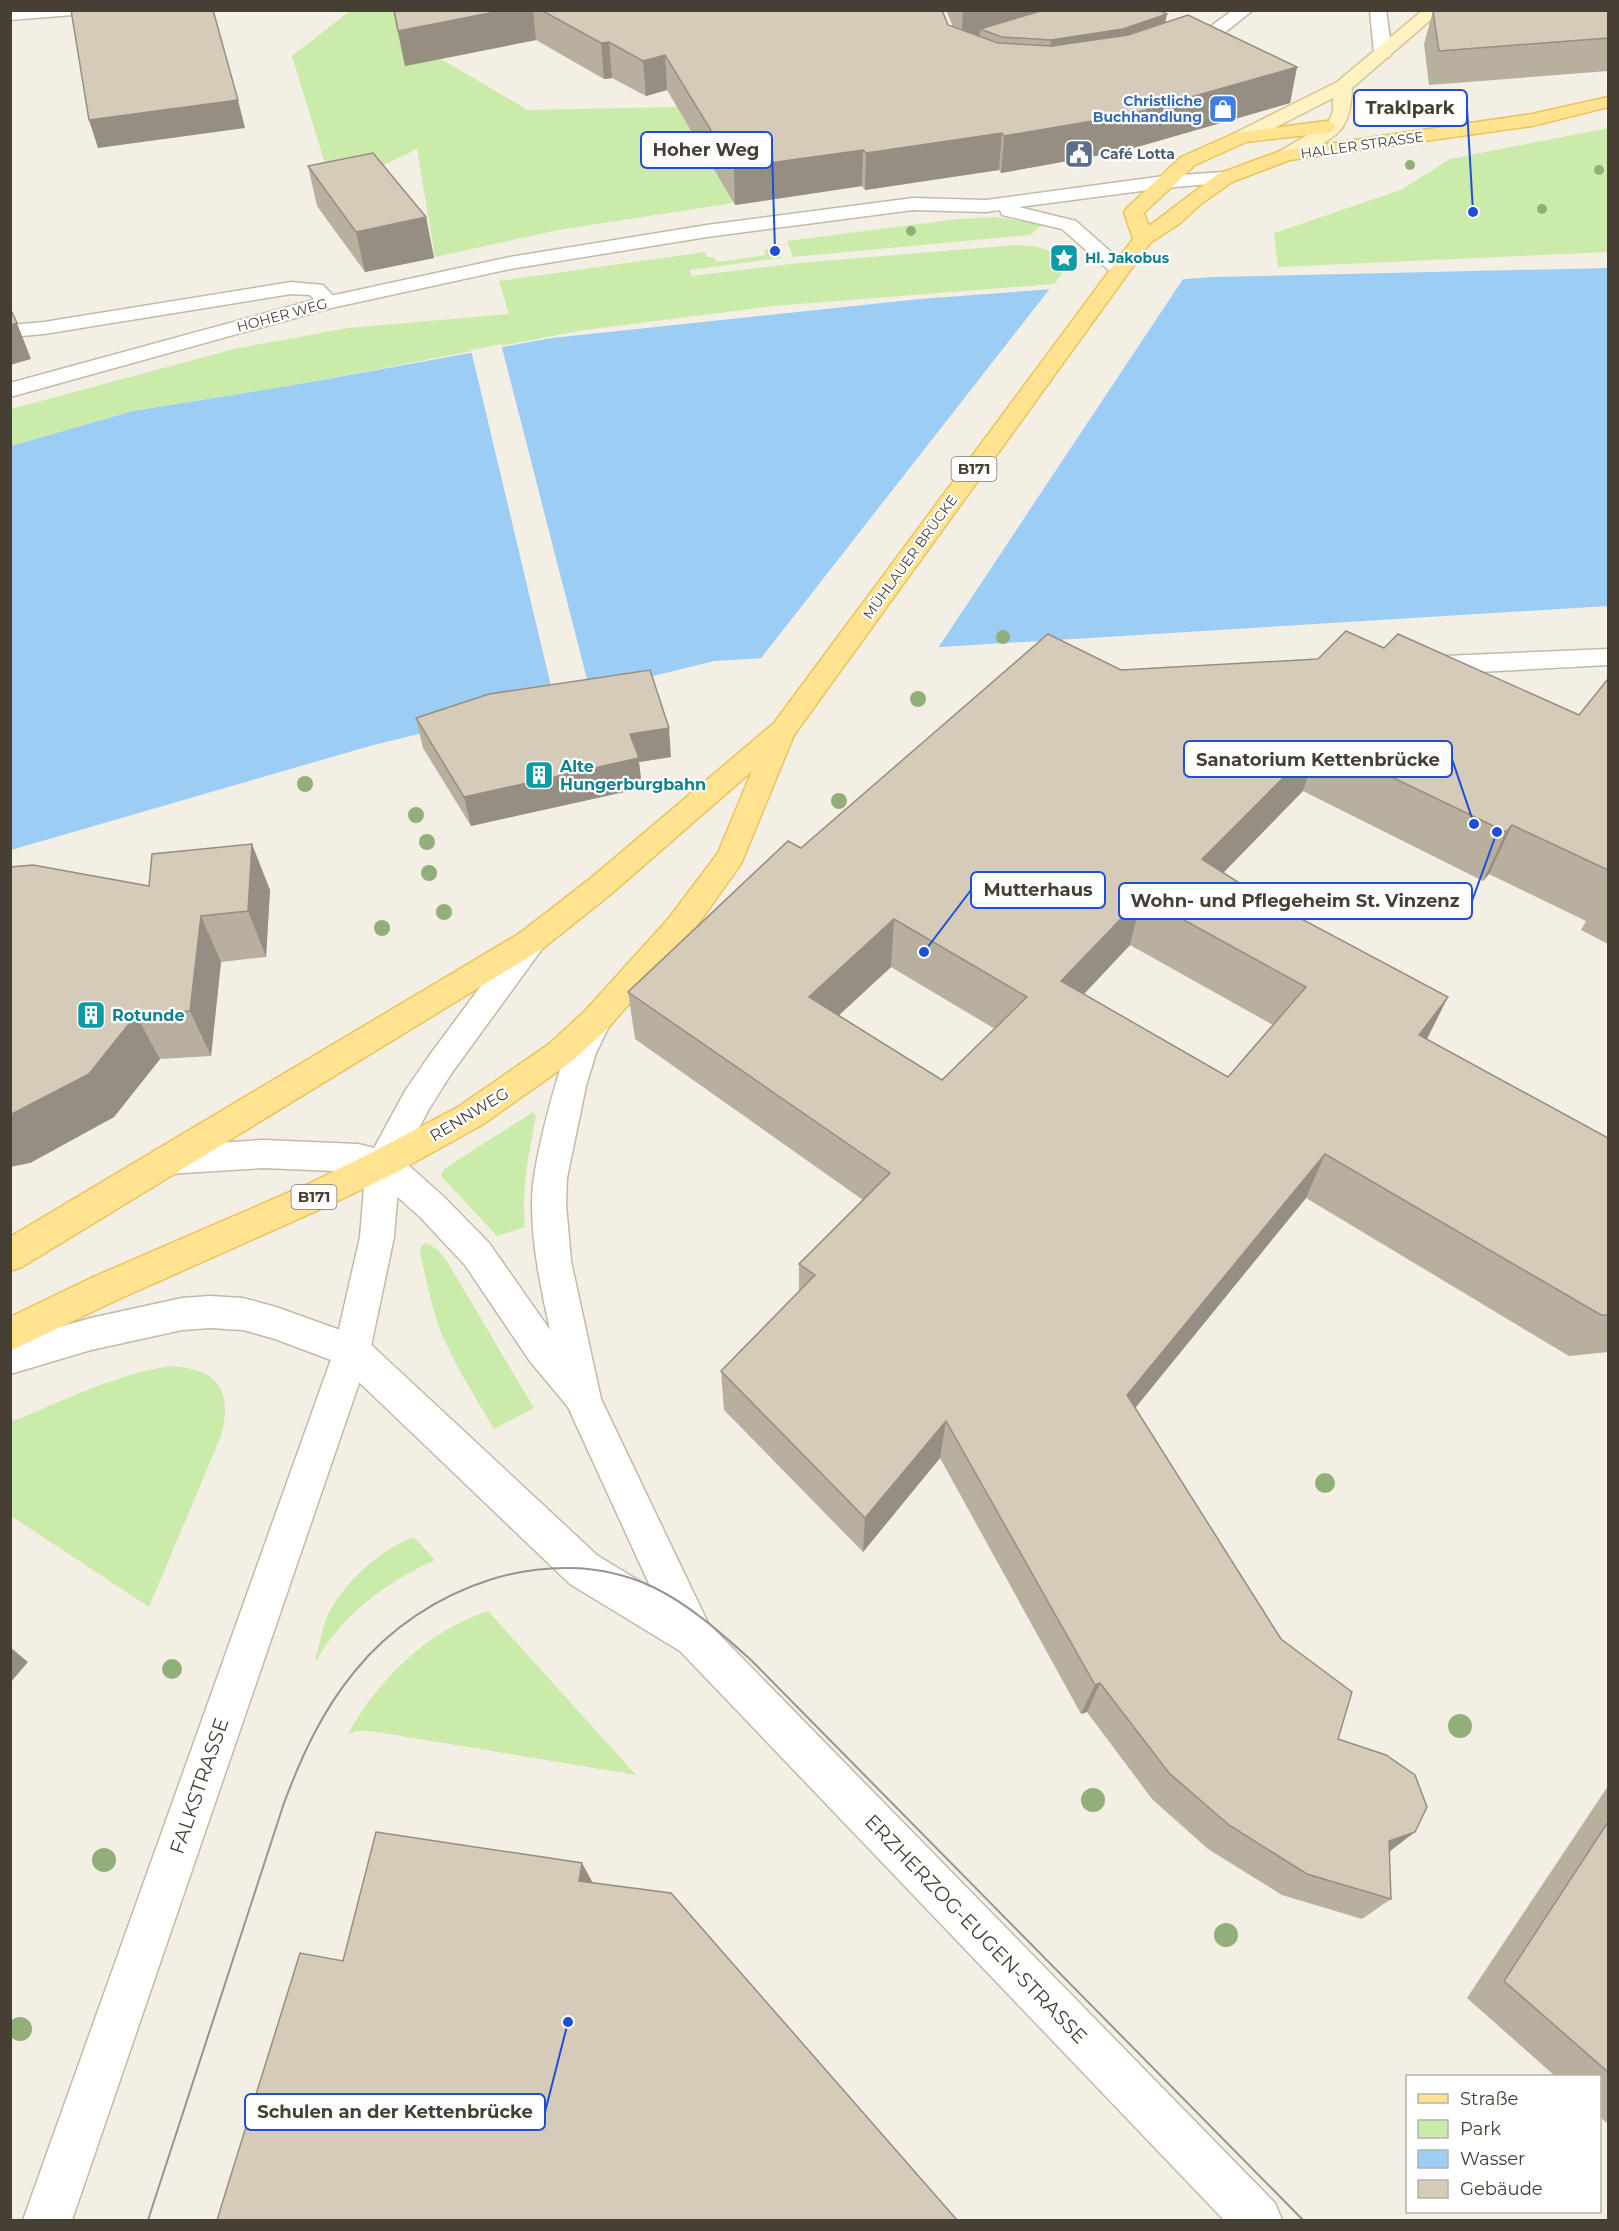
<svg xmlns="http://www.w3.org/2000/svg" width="1619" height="2231" viewBox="0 0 1619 2231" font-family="Montserrat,sans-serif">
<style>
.green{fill:#cbebaa}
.water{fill:#9ccef5}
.pier{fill:#f3efe4}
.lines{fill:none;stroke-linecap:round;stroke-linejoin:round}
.service-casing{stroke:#c2baa9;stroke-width:3}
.minor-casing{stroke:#c2baa9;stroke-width:3}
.tertiary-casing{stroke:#c2baa9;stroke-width:3}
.secondary-casing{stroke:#d6c691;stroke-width:3}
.primary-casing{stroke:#ebc45a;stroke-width:3}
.service{fill:#fff;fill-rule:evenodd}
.minor{fill:#fff;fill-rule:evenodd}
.tertiary{fill:#fff;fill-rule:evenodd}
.secondary{fill:#fff2c2;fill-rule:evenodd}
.primary{fill:#ffe391;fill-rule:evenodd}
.tram{stroke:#959595;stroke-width:2}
.tree{fill:#92af7a}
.wall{fill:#b8af9f;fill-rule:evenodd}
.shaded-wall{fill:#968e82}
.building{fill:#d6cbb9;stroke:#968e82;stroke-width:1.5;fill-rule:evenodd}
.labels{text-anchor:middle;stroke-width:4.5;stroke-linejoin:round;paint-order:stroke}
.far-shop-label{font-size:14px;font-weight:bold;fill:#366cbe;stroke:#fff;text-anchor:end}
.far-street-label{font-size:14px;fill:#463f34;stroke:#fff}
.far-service-label{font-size:14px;font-weight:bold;fill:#4e5e75;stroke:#fff;text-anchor:start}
.far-culture-label{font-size:14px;font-weight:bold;fill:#0d838f;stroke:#fff;text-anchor:start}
.shield{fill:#fff;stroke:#7e7971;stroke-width:1.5}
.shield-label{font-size:15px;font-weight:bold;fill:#463f34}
.culture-label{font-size:16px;font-weight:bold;fill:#0d838f;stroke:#fff;text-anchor:start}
.street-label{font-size:16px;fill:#463f34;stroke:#fff}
.near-street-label{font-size:20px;fill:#463f34;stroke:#fff}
.leader{fill:none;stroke:#1d4ed8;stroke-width:2}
.callout-dot{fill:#1d4ed8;stroke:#fff;stroke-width:2}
.callout{fill:#fff;stroke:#1d4ed8;stroke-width:2}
.callout-label{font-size:18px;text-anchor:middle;font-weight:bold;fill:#463f34}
</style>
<rect width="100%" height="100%" fill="#f3efe4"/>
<g class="green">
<polygon points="350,11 426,11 439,58 528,110 725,106 733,203 558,230 435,257 417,149 333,190 292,56"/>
<polygon points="1608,128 1608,252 1278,267 1274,233 1401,190 1450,159"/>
<polygon points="995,217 1043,224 1030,235 793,257 787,241 958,219"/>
<path d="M1016,245C1040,247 1052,246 1067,267L1054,284L773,306L584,330L294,385L133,411L11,446V409L234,349L348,328L509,314L499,281L705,252L707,257H714L717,262L766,255L764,250L770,249L772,251H778L781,258L689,270L692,276L799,263Z"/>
<path d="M533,1112L536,1116C529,1153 521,1189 525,1227L497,1236L441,1176L444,1169Z"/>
<path d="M426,1243L438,1250L448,1263L534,1408L494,1429C477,1400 458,1370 444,1339C432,1312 427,1282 420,1253L421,1246Z"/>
<path d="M171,1366C219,1369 233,1391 221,1436L149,1607L11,1516V1422C63,1401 116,1374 171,1366Z"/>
<path d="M414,1537L435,1560C387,1582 343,1613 317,1660L315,1659C319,1647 321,1634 325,1622C337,1588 381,1548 414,1537Z"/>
<path d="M488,1611L636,1775L371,1731H356L348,1734C380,1677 427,1632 488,1611Z"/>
</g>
<polygon class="water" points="1608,268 1608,606 714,661 370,746 11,850 11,446 133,411 294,385 552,338 920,299 1213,277"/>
<g class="pier">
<polygon points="1185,276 936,651 758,662 1052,286"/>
<polygon points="501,344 591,695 555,703 471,350"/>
</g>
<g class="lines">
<g class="service-casing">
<g id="service">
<path d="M291,282L323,285L339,302L335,306C323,310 318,304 310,295L291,294L44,334L10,337V325L44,322Z"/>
<polygon points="1608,649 1608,665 1422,675 1413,672 1409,666 1413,660 1422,657"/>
</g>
</g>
<g class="minor-casing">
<g id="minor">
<polygon points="10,10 81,10 73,15 10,20"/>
<polygon points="1233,10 1253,10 1223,34 1174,50 1168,49 1165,45 1168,41 1211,26"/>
<polygon points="1370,10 1386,10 1392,53 1389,57 1377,57 1374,53"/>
<polygon points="531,930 542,933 546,941 542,949 451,1074 429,1109 400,1164 394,1237 370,1351 72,2220 23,2220 334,1351 360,1237 366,1163 405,1091 429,1056 520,933"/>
</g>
</g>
<g class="tertiary-casing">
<g id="tertiary">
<polygon points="1225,172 1232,174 1235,178 1232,182 1164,188 1019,207 1076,221 1127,266 1130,270 1127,274 1120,276 1113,274 1062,229 1002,215 1000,210 986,212 913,210 707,237 510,269 331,308 10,397 10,383 321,298 510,257 707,225 913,198 986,200 1164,176"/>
<path d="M596,1008L607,1011L612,1020L596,1053L586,1086L567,1178L566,1204L571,1261L601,1399L708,1623L1275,2203L1282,2220H1224L680,1651L570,1584L339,1363L275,1339L243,1330L210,1328L182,1330L91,1350L10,1374V1341L91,1318L182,1298L210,1296L243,1298L276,1307L365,1339L598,1556L651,1588L568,1407L529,1360L465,1265L420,1217L373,1175L358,1172L264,1168L167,1174L155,1170L150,1160L155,1150L167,1146L264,1140L358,1144L395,1153L444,1197L489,1243L550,1330C541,1288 532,1247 532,1204C532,1181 537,1159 542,1136C553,1091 563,1053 585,1011Z"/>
</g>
</g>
<g class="secondary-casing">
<path id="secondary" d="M1423,10H1442L1352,88C1350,138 1333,136 1294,159H1280L1278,155L1280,151L1328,123L1333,111V98L1249,141H1235L1233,137L1235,133L1337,82Z"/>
</g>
<g class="primary-casing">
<polygon id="primary" points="1608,97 1608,107 1532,126 1290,160 1232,182 1201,204 1179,224 1150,243 794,735 741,864 691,934 607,1029 571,1062 482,1125 395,1173 332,1204 117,1300 10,1351 10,1317 91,1278 308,1184 371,1153 458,1107 549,1044 585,1011 669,918 718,853 752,771 611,894 542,949 22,1267 10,1271 10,1237 520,933 591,878 774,723 1133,239 1124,212 1127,208 1181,157 1235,133 1326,121 1333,123 1335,127 1333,131 1326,133 1246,142 1195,165 1144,213 1149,226 1218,174 1280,151 1532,114"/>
</g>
<use href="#service" class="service"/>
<use href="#minor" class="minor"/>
<use href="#tertiary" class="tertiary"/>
<use href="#secondary" class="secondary"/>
<use href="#primary" class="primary"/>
<path class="tram" d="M148,2220L284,1803C302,1755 322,1711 355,1671C423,1587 550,1539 653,1587C690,1605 721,1633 751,1660L1303,2220"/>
</g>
<g class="tree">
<circle cx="1410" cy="165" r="5"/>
<circle cx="1599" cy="170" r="5"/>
<circle cx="1542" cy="209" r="5"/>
<circle cx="911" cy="231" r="5"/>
<circle cx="1003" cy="637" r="7"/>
<circle cx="918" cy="699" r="8"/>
<circle cx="305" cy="784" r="8"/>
<circle cx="839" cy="801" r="8"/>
<circle cx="416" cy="815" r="8"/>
<circle cx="427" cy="842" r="8"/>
<circle cx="429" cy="873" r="8"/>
<circle cx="444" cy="912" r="8"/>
<circle cx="382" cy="928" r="8"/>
<circle cx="1325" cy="1483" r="10"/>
<circle cx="172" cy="1669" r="10"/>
<circle cx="1460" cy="1726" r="12"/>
<circle cx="1093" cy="1800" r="12"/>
<circle cx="104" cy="1860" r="12"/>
<circle cx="1226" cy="1935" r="12"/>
<circle cx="20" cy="2029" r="12"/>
</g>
<g class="wall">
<polygon points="393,10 942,10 948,25 953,27 946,10 1158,10 1165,23 1297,67 1290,103 1123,151 1001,173 999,170 865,190 862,186 735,205 667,90 646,96 612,78 604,79 536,40 405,66"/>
<polygon points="1608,10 1608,71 1429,85 1424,44 1433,11"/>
<polygon points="308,166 426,217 434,258 365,272 317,206"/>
<path d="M1384,648L1579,715L1608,679V944L1581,930L1586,921L1489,874L1483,881L1303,791L1223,873L1427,1040L1608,1146V1352L1569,1356L1306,1198L1135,1408L1338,1739L1389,1852L1391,1899L1362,1919L1282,1895L1208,1849L1152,1799L1087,1712L1081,1714L940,1458L863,1552L724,1410L721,1371L799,1291V1264L863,1200L635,1039L628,992L801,848L1121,670L1318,659ZM1130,945L1273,1025L1228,1077L1084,994ZM891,967L995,1029L942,1080L839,1015Z"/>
<polygon points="416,718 671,757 639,762 642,788 471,826 423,748"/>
<polygon points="149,886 270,890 266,957 221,962 211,1056 160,1059 114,1117 30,1163"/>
<polygon points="1608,1786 1608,2124 1599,2116 1599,2076 1555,2076 1467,1998"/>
</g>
<g class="shaded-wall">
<polygon points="505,10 533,10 536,40 405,66 398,31"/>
<polygon points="963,10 1075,10 980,29 979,39 961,45"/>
<polygon points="1167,14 1162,41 1048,67 1051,40"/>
<polygon points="609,42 612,78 604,79 601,43"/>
<polygon points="665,55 667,90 646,96 643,61"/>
<polygon points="1297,67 1290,103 1123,151 1001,173 1004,136"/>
<polygon points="238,100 245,128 98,148 89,120"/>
<polygon points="1002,133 999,170 865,190 866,153"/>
<polygon points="863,150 862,186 735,205 734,168"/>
<polygon points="426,217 434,258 365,272 356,232"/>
<polygon points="17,323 31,359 10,365 10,325"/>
<polygon points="669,728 671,757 639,762 642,788 471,826 464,797 630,734"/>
<polygon points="1319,742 1303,791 1189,908 1202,859"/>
<polygon points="1512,825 1489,874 1483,881 1506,832"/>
<polygon points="252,844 270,890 266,957 248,911"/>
<polygon points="1142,897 1130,945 1052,1028 1061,981"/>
<polygon points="201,916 221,962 211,1056 190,1011"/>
<polygon points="894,919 891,967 809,1043 809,997"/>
<polygon points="1448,997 1425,1043 1419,1035"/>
<polygon points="136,1015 160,1059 114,1117 30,1163 10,1167 10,1115"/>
<polygon points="1325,1154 1306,1198 1114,1434 1127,1395"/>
<polygon points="946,1421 940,1458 863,1552 865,1518"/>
<polygon points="10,1647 28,1662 10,1683"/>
<polygon points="1100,1683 1087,1712 1081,1714 1095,1685"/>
<polygon points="1415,1832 1385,1855 1389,1841"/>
<polygon points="582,1863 594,1885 579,1881"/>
</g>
<g class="building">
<polygon points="71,10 213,10 238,100 89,120"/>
<polygon points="394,10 505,10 398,31"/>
<polygon points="541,10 942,10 948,25 998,43 1052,46 1128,35 1188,15 1297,67 1128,115 1004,136 1002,133 866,153 863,150 734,168 665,55 643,61 609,42 601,43"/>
<polygon points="1044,10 1158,10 1167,14 1123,29 1051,40 1002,37 980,29"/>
<polygon points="1439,10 1608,10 1608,38 1439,51 1433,11"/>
<polygon points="373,153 426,217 356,232 308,166"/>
<polygon points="10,308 17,323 10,325"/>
<path d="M1346,631L1384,648L1398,634L1579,715L1608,679V870L1512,825L1506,832L1319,742L1202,859L1264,899L1448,997L1419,1035L1608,1138V1315H1601L1325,1154L1127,1395L1281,1639L1352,1692L1338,1739L1386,1755L1415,1775L1427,1807L1415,1832L1389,1841L1391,1899L1307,1874L1229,1825L1169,1773L1100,1683L1095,1685L946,1421L865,1518L721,1371L815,1275L799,1264L890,1173L628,992L788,841L801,848L1048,634L1121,670L1318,659ZM1142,897L1306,987L1228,1077L1061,981ZM894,919L1027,997L942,1080L809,997Z"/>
<polygon points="650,670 669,728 630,734 639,758 464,797 416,718 489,694"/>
<polygon points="252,844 248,911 201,916 190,1011 136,1015 89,1074 10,1115 10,867 33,865 149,886 152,854"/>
<polygon points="1608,1822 1608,2072 1504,1981"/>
<polygon points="376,1832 582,1863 579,1881 671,1893 957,2220 217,2220 300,1953 343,1961"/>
</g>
<defs>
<g id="shop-square" transform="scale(1.5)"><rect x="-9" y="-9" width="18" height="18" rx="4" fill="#3f7fe0" stroke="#fff"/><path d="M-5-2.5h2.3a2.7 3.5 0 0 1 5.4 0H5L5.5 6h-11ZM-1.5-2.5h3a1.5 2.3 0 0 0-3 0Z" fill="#fff"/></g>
<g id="civic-square" transform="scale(1.5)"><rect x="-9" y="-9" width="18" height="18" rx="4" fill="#5c6f8a" stroke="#fff"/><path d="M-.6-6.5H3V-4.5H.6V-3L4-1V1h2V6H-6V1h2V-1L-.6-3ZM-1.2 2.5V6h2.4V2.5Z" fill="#fff"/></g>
<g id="sight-square" transform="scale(1.5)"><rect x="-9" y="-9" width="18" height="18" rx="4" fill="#0f9aa8" stroke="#fff"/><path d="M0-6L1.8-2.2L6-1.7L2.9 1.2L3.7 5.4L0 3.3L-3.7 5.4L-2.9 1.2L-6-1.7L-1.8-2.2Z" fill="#fff"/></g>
<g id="building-square" transform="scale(1.5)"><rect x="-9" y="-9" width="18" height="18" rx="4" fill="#0f9aa8" stroke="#fff"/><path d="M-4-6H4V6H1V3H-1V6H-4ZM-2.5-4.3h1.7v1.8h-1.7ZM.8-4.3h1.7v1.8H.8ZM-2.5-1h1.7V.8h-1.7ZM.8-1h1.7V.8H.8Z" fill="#fff"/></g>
</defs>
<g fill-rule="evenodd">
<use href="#shop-square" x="1223" y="109"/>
<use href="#civic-square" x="1079" y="154"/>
<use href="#sight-square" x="1064" y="258"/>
<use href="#building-square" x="539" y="775"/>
<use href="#building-square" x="91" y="1015"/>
</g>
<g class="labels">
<g class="far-shop-label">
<text x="1202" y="106">Christliche<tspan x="1202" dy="16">Buchhandlung</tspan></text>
</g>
<g class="far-street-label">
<text transform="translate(1362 145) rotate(-8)" y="5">HALLER STRASSE</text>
<text transform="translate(282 315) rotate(-15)" y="5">HOHER WEG</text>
<text transform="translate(910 557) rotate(-54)" y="5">MÜHLAUER BRÜCKE</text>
</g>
<g class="far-service-label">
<text x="1100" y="159">Café Lotta</text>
</g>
<g class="far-culture-label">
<text x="1085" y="263">Hl. Jakobus</text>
</g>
<g class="shield">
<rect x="951.5" y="457" width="45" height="24" rx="4.5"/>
<rect x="291.5" y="1185" width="45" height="24" rx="4.5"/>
</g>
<g class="shield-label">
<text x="974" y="474">B171</text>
<text x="314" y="1202">B171</text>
</g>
<g class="culture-label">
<text x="560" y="772">Alte<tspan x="560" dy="18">Hungerburgbahn</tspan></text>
<text x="112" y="1021">Rotunde</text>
</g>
<g class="street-label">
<text transform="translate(469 1114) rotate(-31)" y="6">RENNWEG</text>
</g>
<g class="near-street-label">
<text transform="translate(199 1786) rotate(-71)" y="7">FALKSTRASSE</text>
<text transform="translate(976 1929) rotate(46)" y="7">ERZHERZOG-EUGEN-STRASSE</text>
</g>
</g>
<path class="leader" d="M1473 212L1467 108M775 251L772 150M1474 824L1452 759M924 952L971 890M1497 832L1472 901M568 2022L545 2112"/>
<g class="callout-dot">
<circle cx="1473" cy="212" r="6"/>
<circle cx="775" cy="251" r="6"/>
<circle cx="1474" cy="824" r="6"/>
<circle cx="924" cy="952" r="6"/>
<circle cx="1497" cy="832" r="6"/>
<circle cx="568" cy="2022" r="6"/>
</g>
<g class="callout">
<rect x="1354" y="90" width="113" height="36" rx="6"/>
<rect x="641" y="132" width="131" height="36" rx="6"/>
<rect x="1184" y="741" width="268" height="36" rx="6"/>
<rect x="971" y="872" width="134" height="36" rx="6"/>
<rect x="1119" y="883" width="353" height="36" rx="6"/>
<rect x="245" y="2094" width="300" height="36" rx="6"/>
</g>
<g class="callout-label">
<text x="1410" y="114">Traklpark</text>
<text x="706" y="156">Hoher Weg</text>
<text x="1318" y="766">Sanatorium Kettenbrücke</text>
<text x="1038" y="896">Mutterhaus</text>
<text x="1295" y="907">Wohn- und Pflegeheim St. Vinzenz</text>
<text x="395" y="2118">Schulen an der Kettenbrücke</text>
</g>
<rect width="1619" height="2231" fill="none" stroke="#463f34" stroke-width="24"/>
<rect x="1406" y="2075" width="195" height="138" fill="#ffffff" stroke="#b5b2ae" stroke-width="1.5"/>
<rect x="1418" y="2094" width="30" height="9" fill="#ffe391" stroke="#b5b2ae" stroke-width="1.5"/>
<text x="1460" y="2105" font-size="18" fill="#463f34">Straße</text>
<rect x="1418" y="2120" width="30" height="18" fill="#cbebaa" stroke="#b5b2ae" stroke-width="1.5"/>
<text x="1460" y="2135" font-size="18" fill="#463f34">Park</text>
<rect x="1418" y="2150" width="30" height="18" fill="#9ccef5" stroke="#b5b2ae" stroke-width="1.5"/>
<text x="1460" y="2165" font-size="18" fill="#463f34">Wasser</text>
<rect x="1418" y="2180" width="30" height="18" fill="#d6cbb9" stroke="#b5b2ae" stroke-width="1.5"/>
<text x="1460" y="2195" font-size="18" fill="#463f34">Gebäude</text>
</svg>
